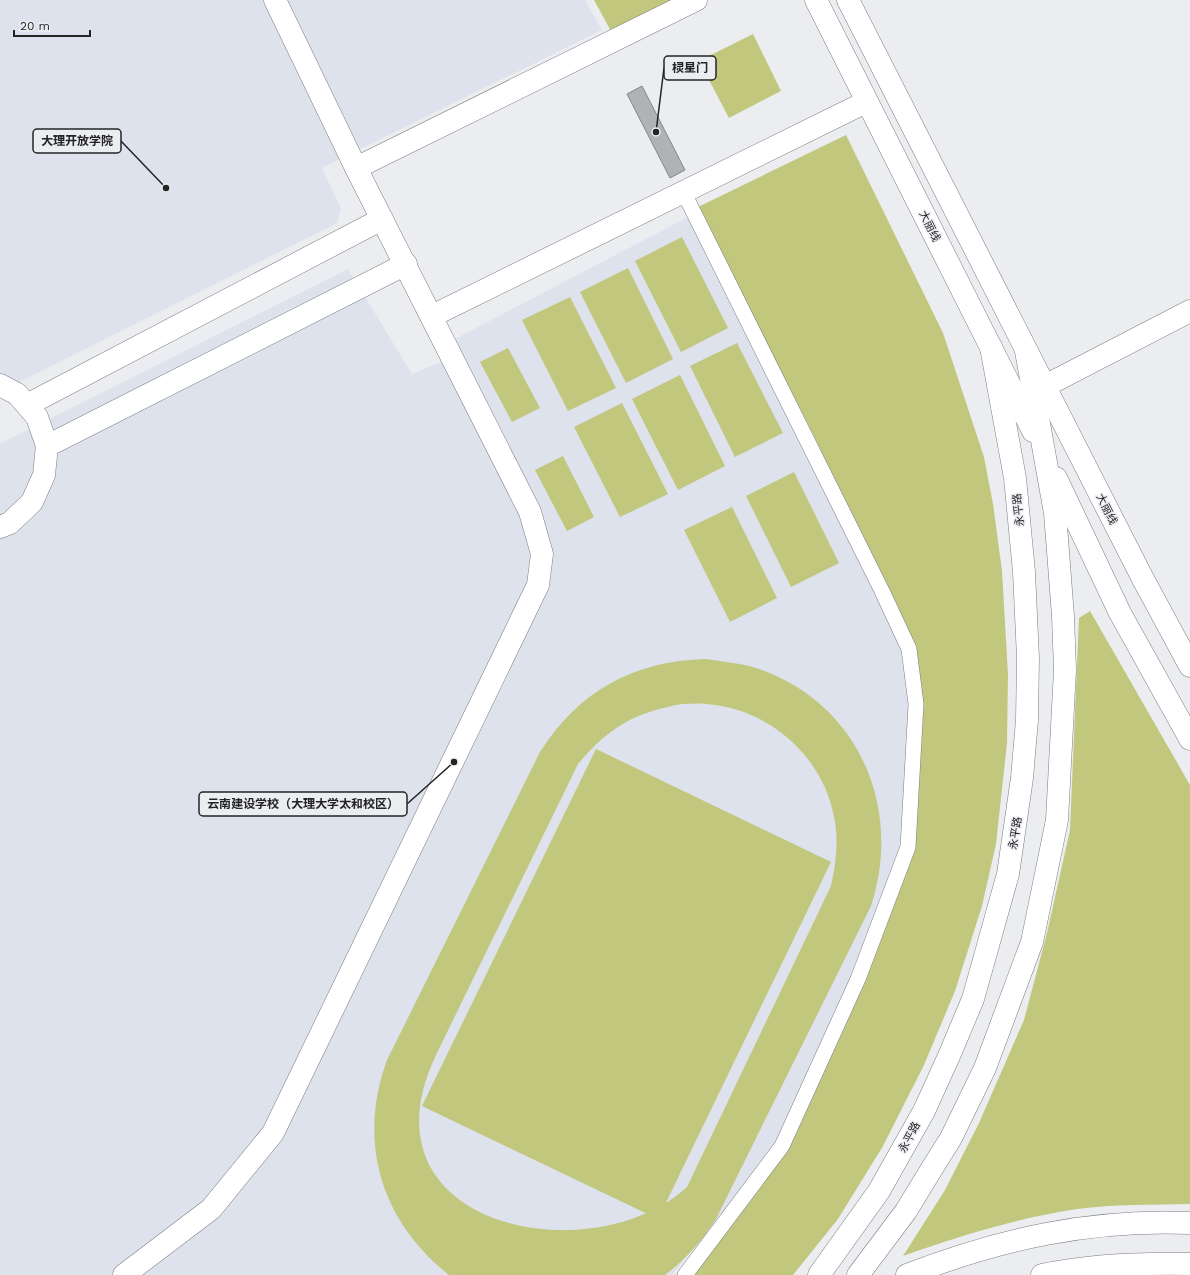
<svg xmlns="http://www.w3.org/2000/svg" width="1190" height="1275" viewBox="0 0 1190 1275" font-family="'Work Sans','Noto Sans SC',sans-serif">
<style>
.built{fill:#dde2ec}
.green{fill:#c1c77d;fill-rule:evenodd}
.building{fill:#b1b2b5;stroke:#848688}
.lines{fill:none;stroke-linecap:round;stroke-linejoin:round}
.lane-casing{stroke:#7c7d80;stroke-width:16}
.street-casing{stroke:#7c7d80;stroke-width:23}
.primary-casing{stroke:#7c7d80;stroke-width:23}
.lane{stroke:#fff;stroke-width:15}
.street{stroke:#fff;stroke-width:22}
.primary{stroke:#fff;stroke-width:22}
.labels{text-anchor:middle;stroke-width:3;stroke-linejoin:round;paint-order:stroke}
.street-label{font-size:11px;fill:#232425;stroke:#ecedf1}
.leader{fill:none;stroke:#232425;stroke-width:1.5}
.callout-dot{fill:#232425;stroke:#ecedf1;stroke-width:1.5}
.callout{fill:#ecedf1;stroke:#232425;stroke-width:1.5}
.callout-label{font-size:12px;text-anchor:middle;font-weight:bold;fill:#232425}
</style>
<rect width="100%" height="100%" fill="#ecedf1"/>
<g class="built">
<polygon points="0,0 585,0 602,30 322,168 341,209 337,223 0,392"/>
<polygon points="692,215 913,672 903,853 783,1138 672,1275 0,1275 0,444 348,269 412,374 457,355 451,341"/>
</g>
<g class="green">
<polygon points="594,0 679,0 612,33"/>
<polygon points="753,34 781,91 729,118 699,61"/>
<polygon points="846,135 943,333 984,457 993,504 1002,571 1008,675 1007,743 996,844 982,906 955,991 924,1065 883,1146 838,1219 793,1275 676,1275 802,1113 899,883 921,696 903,628 814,436 698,207"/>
<polygon points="682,237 728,328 681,352 635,261"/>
<polygon points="628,268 673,359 626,383 580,292"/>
<polygon points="570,297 616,388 568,411 522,320"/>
<polygon points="737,343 783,433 735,457 690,366"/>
<polygon points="508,348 540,408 512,422 480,362"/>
<polygon points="680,375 725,466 678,490 632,399"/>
<polygon points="622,403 668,494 620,517 574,427"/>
<polygon points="563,456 594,517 567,531 535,470"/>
<polygon points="794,472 839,563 791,587 746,496"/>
<polygon points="732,507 777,598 730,622 684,530"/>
<path d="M1090,611L1190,785V1204C1153,1205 1114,1204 1077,1209C1017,1218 959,1236 903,1256L945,1190L979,1123L1024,1020L1047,933L1070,830L1079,618Z"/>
<path d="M706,659C724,662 742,663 759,669C859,704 903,808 871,906L716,1219C702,1241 685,1260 665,1275H449C381,1221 357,1142 387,1060L540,752C579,691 633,661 706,659ZM682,704C690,704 698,703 706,704C768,708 823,756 834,817C839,840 836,863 831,886L687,1187C591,1275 354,1227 436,1055L578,764C608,728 635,712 682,704Z"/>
<polygon points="596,749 831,862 658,1219 422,1106"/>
</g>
<polygon class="building" points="642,86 685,170 670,178 627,94"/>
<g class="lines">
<g class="lane-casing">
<polyline id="lane" points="684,193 882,591 909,649 916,704 908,847 858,979 782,1146 685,1275"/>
</g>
<g class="street-casing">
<g id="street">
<polyline points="356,168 696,0"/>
<polyline points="432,316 866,102"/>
<polyline points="0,385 17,394 37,417 47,446 44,475 32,502 10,523 0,527"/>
<polyline points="1045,386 1190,311"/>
<polyline points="27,405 382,219"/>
<polyline points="47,446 406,264"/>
<polyline points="124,1275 211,1209 273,1133 538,585 542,554 530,512 356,168 275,0"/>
</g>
</g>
<g class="primary-casing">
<g id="primary">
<polyline points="816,0 1033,431"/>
<polyline points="848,0 1143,579 1190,666"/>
<polyline points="1056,478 1120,613 1190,739"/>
<polyline points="819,1275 879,1191 924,1111 949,1056 973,999 1008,874 1022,778 1027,720 1028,658 1024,572 1015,478 991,347"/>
<polyline points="858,1275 906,1211 931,1170 951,1138 985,1068 1032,942 1057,820 1065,670 1063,616 1055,513 1026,351"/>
<path d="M907,1275C1000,1239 1090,1219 1190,1223"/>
<path d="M1042,1275C1090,1265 1141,1263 1190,1264"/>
</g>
</g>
<use href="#lane" class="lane"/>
<use href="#street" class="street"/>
<use href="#primary" class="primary"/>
</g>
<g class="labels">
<g class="street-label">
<text transform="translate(930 226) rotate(63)" y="4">大丽线</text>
<text transform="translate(1107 509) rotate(63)" y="4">大丽线</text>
<text transform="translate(1018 510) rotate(-96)" y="4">永平路</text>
<text transform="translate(1015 833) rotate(-81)" y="4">永平路</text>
<text transform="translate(909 1137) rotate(-62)" y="4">永平路</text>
</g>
</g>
<path class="leader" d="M656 132L664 68M166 188L121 141M454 762L407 804"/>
<g class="callout-dot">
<circle cx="656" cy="132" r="4"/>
<circle cx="166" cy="188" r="4"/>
<circle cx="454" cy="762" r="4"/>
</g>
<g class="callout">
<rect x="664" y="56" width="52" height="24" rx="4"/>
<rect x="33" y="129" width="88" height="24" rx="4"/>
<rect x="199" y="792" width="208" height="24" rx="4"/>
</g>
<g class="callout-label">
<text x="690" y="72">棂星门</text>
<text x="77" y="145">大理开放学院</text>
<text x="303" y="808">云南建设学校（大理大学太和校区）</text>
</g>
<path d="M14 30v6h76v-6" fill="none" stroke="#232425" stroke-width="2"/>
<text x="20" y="30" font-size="12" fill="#232425" stroke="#ecedf1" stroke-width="3" paint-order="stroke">20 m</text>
</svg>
